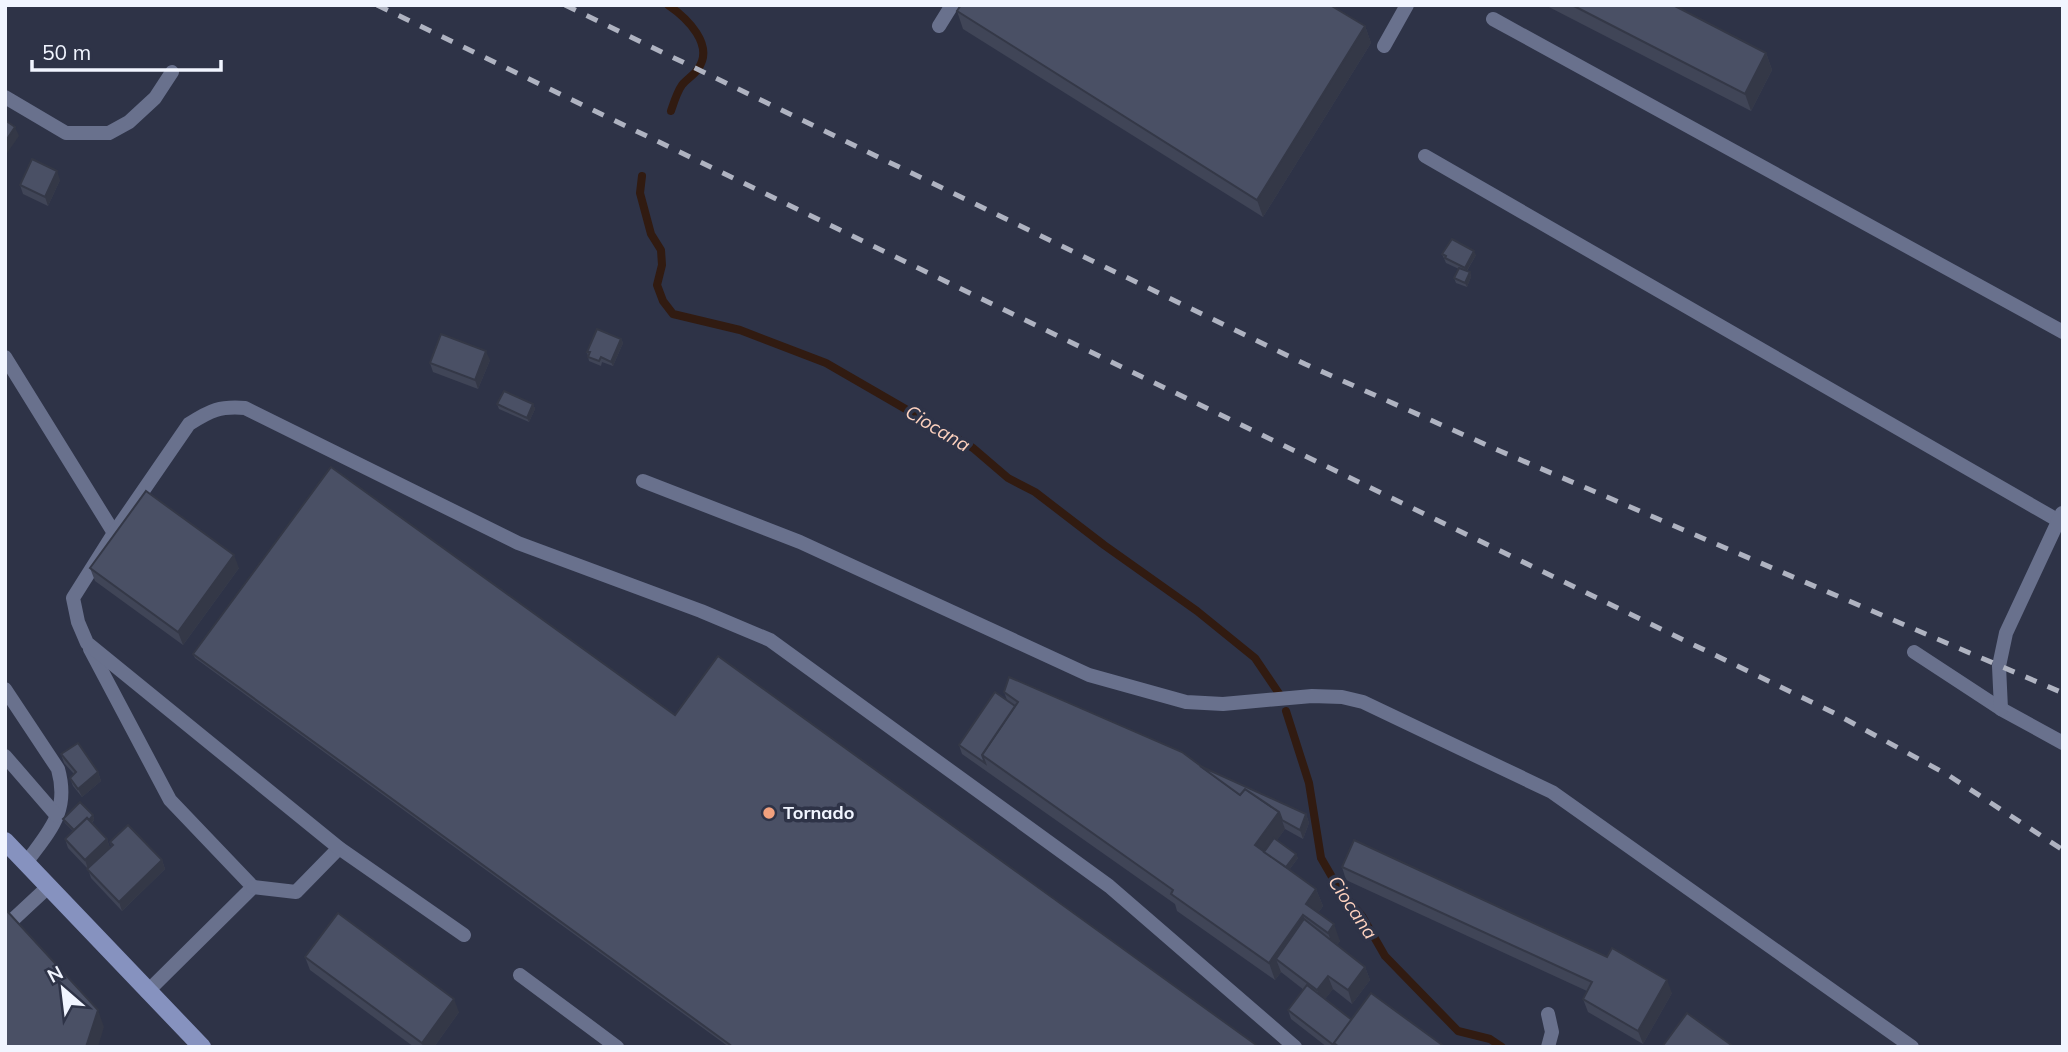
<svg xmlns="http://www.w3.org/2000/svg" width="2068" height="1052" viewBox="0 0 2068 1052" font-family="Mulish,sans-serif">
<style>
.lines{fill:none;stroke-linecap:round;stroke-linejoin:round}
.stream{stroke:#311b11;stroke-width:8}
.lane{stroke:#69718d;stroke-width:14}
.secondary{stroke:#8692bf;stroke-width:18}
.rail{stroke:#afb3c1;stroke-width:5;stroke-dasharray:12 12;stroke-linecap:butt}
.wall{fill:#404557}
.shaded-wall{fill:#343847}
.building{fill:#4a5065;stroke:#343847;stroke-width:2}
.poi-dot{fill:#f2a17e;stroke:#2e3347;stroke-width:2.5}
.labels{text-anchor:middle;stroke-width:7;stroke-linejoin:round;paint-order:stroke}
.poi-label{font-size:18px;font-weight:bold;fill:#f1f5ff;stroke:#2e3347;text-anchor:start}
.water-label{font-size:19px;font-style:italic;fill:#fed2bf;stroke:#2e3347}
</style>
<rect width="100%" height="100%" fill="#2e3347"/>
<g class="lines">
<g class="stream">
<path d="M668,5C687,18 715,45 698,69C694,75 687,79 682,85C677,92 674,102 671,111"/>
<polyline points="642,176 640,193 651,234 661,250 662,265 657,285 663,301 673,314 740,330 826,363 973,448 1008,478 1035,492 1104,545 1197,611 1255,658 1280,695"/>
<polyline points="1286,711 1309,783 1321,858 1339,889 1362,916 1385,956 1458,1031 1490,1039 1502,1047"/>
</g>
<g class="lane">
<polyline points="1493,19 2063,332"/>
<polyline points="939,26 952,5"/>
<polyline points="1384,46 1407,5"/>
<polyline points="5,97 66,133 109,133 129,122 155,98 172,72"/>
<polyline points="1425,156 2059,521"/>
<polyline points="5,357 114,533"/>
<polyline points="643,481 800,542 1089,675 1186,702 1223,704 1312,696 1342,697 1363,702 1552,792 1912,1047"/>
<polyline points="90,649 170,800 253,887 147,992"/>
<polyline points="1914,652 2001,709 2063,743"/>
<path d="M5,689L58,769C70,812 49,831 26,863"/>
<polyline points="2001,709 1999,666 2006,633 2062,513"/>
<polyline points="5,756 57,816"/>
<polyline points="253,887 296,892 339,848"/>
<polyline points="5,927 48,887"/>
<path d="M464,935L339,848L87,643L78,622L73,598L114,533L189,424C211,410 220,406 245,408L518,543L701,611L770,640L1109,886L1295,1047"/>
<polyline points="520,975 617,1047"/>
<polyline points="1548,1014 1552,1032 1548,1047"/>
</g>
<polyline class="secondary" points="5,841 202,1047"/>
<g class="rail">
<polyline points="377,5 1836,714 1948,775 2063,850"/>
<polyline points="565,5 1305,364 1500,451 2063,693"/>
</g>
</g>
<g class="wall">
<polygon points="1545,5 1673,5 1766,53 1772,70 1751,111"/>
<polygon points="957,11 1365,26 1371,43 1263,217 963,29"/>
<polygon points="60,180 48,206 23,194 20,185"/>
<polygon points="1442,254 1476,255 1467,271 1470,272 1471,277 1467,287 1456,283 1454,278 1459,269 1446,263"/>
<polygon points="621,339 623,343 613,366 602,362 601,366 589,361 587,352"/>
<polygon points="490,360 478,389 433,372 430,363"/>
<polygon points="497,404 533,404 535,409 529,422 499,409"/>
<polygon points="90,568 239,568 183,645 95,581"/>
<polygon points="193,654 675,715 1259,1047 729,1047 195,658"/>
<polygon points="1004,692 1200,766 1306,814 1309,823 1303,839 1285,829 1277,840 1298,858 1289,870 1316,889 1323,906 1318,913 1340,941 1337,945 1365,967 1370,980 1352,1004 1333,989 1325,999 1352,1020 1445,1047 1327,1047 1291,1019 1288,1010 1304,990 1281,972 1275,980 1177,911 1175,904 962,754 959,745 1007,700"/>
<polygon points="61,754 98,772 101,781 82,797 73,786 70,778 74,774 64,763"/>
<polygon points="93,815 94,820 92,823 107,839 110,848 111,846 110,842 162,860 165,869 122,911 91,878 88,869 68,848 65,839 73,831 65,823 63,819"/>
<polygon points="1342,867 1607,957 1672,993 1643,1044 1588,1012 1583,999 1587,991 1346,880"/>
<polygon points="305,957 459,1012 434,1047 414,1047 310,970"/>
</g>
<g class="shaded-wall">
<polygon points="1365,26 1371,43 1263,217 1257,200"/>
<polygon points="1766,53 1772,70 1751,111 1745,94"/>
<polygon points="15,127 19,136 5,156 5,142"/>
<polygon points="57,171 60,180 48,206 45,197"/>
<polygon points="1474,251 1476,255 1466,272 1465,268"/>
<polygon points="1470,272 1471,277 1467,287 1465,283"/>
<polygon points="621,339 623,343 613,366 611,362"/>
<polygon points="486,351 490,360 478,389 475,380"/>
<polygon points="533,404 535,409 529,422 527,418"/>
<polygon points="234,555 239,568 183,645 178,632"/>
<polygon points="98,772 101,781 82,797 78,789"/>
<polygon points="1279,812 1285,829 1263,860 1255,845"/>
<polygon points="1306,814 1309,823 1303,839 1300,830"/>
<polygon points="93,815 94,820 78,836 76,832"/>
<polygon points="107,839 110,848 88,869 85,860"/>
<polygon points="1296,854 1298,858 1283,878 1282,874"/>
<polygon points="162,860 165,869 122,911 119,902"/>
<polygon points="1316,889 1323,906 1312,921 1306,904"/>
<polygon points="1303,915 1309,932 1276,959 1281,972 1275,980 1269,963"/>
<polygon points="1334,924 1340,941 1334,950 1328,933"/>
<polygon points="1365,967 1370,980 1352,1004 1348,990"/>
<polygon points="1328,976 1333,989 1322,1003 1317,990"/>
<polygon points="1667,980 1672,993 1643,1044 1638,1031"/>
<polygon points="454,999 459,1012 434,1047 423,1047 422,1043"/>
<polygon points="98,1010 104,1027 98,1047 86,1047"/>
</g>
<g class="building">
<polygon points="961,5 1330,5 1365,26 1257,200 957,11"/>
<polygon points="1572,5 1673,5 1766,53 1745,94"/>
<polygon points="5,120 15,127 5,142"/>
<polygon points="32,159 57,171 45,197 20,185"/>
<polygon points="1452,239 1474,251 1465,268 1445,258 1446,256 1442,254"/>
<polygon points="1459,268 1470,272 1465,283 1454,278"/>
<polygon points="597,329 621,339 611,362 601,357 599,361 588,357 590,352 587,352"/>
<polygon points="441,334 486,351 475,380 430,363"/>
<polygon points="504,391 533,404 527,418 497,404"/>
<polygon points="331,467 675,715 718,656 1259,1047 733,1047 193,654"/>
<polygon points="146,491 234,555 178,632 90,568"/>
<polygon points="1009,677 1182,752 1240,795 1245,789 1279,812 1255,845 1316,889 1306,904 1334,924 1328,933 1303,915 1269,963 1171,894 1173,890 982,755 1018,702 1004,692"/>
<polygon points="995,692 1015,706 982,755 985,763 959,745"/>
<polygon points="78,743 98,772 78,789 70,778 76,772 61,754"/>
<polygon points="1200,766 1306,814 1300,830 1282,820 1279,812 1245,789 1240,795"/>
<polygon points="80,802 93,815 89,820 87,818 74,830 63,819"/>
<polygon points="87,818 107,839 85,860 65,839"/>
<polygon points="128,825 162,860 119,902 87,869 113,845 110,842"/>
<polygon points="1274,838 1296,854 1286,867 1264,852"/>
<polygon points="1354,840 1607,957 1612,948 1667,980 1638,1031 1583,999 1592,982 1342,867"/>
<polygon points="7,911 98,1010 86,1047 5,1047 5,913"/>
<polygon points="338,913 454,999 422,1043 305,957"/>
<polygon points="1304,919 1365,967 1348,990 1328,976 1317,990 1276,959"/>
<polygon points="1307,985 1352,1020 1334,1043 1336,1047 1288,1010"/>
<polygon points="1371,993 1445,1047 1339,1047 1334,1043"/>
<polygon points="1687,1013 1734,1047 1662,1047"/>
</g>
<circle class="poi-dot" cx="769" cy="813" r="7"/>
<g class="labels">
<g class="poi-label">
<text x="783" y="819">Tornado</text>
</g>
<g class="water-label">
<text transform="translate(938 428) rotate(31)" y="7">Ciocana</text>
<text transform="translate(1353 907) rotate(56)" y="7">Ciocana</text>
</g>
</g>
<rect width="2068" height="1052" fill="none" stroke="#f1f5ff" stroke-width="14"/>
<g transform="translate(63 989) rotate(332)" stroke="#2e3347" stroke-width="5" paint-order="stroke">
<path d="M0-5L12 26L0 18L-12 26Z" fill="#f1f5ff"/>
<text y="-10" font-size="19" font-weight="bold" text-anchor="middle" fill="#f1f5ff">N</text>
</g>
<path d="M32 60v10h189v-10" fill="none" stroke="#f1f5ff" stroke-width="3.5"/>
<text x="42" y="60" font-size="21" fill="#f1f5ff" stroke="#2e3347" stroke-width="5" paint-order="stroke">50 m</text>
</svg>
